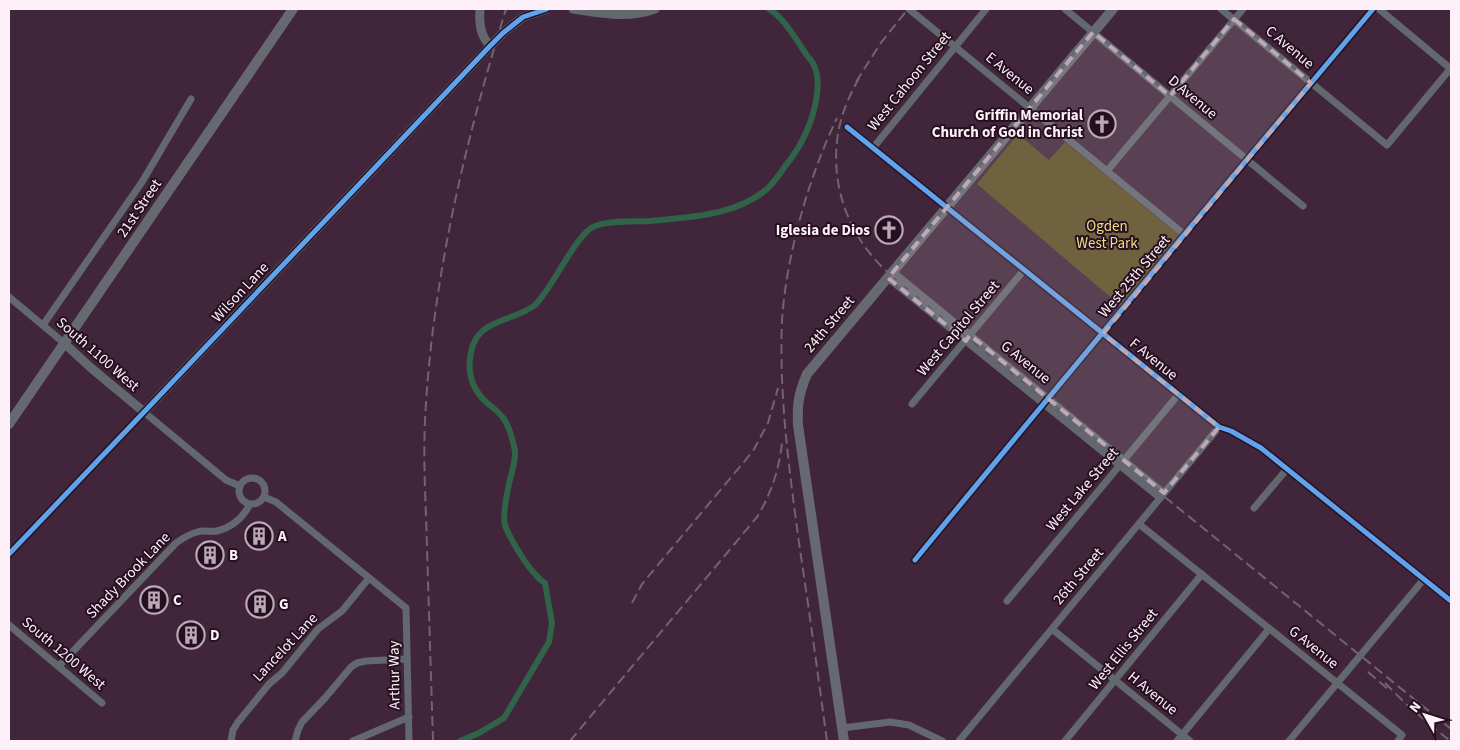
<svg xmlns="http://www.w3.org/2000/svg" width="1460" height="750" viewBox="0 0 1460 750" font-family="'Source Sans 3',sans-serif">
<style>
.green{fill:#5e5122}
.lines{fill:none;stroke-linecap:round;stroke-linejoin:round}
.canal{stroke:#306348;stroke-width:6}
.minor{stroke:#63686e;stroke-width:7}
.tertiary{stroke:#63686e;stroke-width:9}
.secondary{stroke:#676971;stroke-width:10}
.rail{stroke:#706470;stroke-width:2;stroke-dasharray:10 5;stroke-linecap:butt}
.cycleway-casing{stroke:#261020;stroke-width:8}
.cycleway{stroke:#60a3ed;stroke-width:5}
.marked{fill:#bba9b6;fill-opacity:0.2;stroke:#bba9b6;stroke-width:4;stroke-dasharray:10 6;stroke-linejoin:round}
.labels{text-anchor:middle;stroke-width:4;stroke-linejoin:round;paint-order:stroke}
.street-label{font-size:15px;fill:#fdf0f8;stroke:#261020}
.poi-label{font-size:15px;font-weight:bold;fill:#fdf0f8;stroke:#261020;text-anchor:start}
.park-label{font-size:15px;fill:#f0de85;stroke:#261020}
</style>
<rect width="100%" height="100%" fill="#41263b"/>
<polygon class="green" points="1018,134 1049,160 1065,142 1179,235 1121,306 977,184"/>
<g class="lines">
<path class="canal" d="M460,741L479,733L504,718L549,642L552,623L545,583C542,581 538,578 536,575C527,567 509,537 505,525C502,515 507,495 509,484C511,474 516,461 515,451C513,441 510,428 504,419C500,413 492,407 486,402C469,386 466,367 473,345C482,319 517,320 535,305C553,288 576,233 595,226C612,220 632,222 650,221C689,217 737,216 768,188C775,181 781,172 786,165C801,147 812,123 816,101C818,90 819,78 815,68C814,63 809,58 806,54C795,38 785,19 769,9"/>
<g class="minor">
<polyline points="909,9 1185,235"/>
<polyline points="1065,9 1303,206"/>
<polyline points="1221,9 1387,145 1451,68"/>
<polyline points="1379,9 1451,69"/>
<polyline points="847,127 1219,427 1231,431 1261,448 1451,601"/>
<polyline points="873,148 986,9"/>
<polyline points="1107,171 1243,9"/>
<polyline points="893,272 1164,493"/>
<polyline points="888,278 1160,498"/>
<polyline points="9,297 64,343"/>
<polyline points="43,325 142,182 191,99"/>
<polyline points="912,404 1024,270"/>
<circle cx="252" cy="491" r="13"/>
<polyline points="264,497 276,502 406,608 409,741"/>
<polyline points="1254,508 1287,469"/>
<polyline points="1139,524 1402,735 1398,741"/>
<polyline points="9,554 144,412 226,480 240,486"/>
<path d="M915,560C1066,375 1220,192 1373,9"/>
<polyline points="1007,601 1178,395"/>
<polyline points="9,625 102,703"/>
<polyline points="1052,629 1190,741"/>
<path d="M59,666L176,543C183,538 190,534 197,532C204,530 211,532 217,531C233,527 243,518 250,504"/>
<polyline points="842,728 890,722 909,725 942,741"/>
<polyline points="231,741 233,730 238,722 269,684 282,673 318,629 342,611 369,578"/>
<polyline points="295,741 298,730 302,722 325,698 351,667 357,663 366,661 407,659"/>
<polyline points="353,741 409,717"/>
<polyline points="959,741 1219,427"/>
<polyline points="1065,741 1202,574"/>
<polyline points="1177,741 1269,629"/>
<polyline points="1289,741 1424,579"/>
</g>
<g class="tertiary">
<path d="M480,9C479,23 480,35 490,46"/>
<path d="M573,9C601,13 628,19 655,9"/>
<polyline points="64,343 90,367 144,412 490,46 503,33 523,17 547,9"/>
</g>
<g class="secondary">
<polyline points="9,424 293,9"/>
<path d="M844,741L798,425C797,403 799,393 807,374L1113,9"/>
</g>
<g class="rail">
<path d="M859,78C852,91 845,105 841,120C826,176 846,237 891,275L1451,729"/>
<polyline points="856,82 880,44 908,9"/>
<polyline points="632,603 642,584 753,451 768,423 778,388"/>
<polyline points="1368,672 1389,690"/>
<polyline points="1385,683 1407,705 1450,741"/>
<path d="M433,741C431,677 429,613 427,548C426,506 423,463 425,420C432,280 465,142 506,9"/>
<path d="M570,741L757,517C771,494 779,470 782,443"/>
<path d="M827,741C818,675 809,609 799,543C789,468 779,397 782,321C786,256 809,176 837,118"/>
</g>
<g class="cycleway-casing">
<g id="cycleway">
<polyline points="847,127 1219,427 1231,431 1261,448 1451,601"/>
<polyline points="9,554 144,412 490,46 503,33 523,17 547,9"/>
<path d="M915,560C1066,375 1220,192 1373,9"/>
</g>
</g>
<use href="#cycleway" class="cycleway"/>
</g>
<path class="marked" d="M1234,19L1311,83L1103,334L1219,427L1164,493L970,335L966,341L888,278L1093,32L1170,96Z"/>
<defs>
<g id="church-ring" transform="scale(1.4375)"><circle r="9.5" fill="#261020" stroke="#bba9b6" stroke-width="1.5"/><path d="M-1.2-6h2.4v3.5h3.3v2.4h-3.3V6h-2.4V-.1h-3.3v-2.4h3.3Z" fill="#bba9b6"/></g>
<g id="building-ring" transform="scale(1.4375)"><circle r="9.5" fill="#261020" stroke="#bba9b6" stroke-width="1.5"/><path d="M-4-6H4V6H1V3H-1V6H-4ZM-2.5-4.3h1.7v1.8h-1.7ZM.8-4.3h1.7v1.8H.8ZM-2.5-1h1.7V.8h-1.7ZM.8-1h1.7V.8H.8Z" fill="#bba9b6"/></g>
</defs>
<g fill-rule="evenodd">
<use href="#church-ring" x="1102" y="124"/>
<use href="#church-ring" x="889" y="230"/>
<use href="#building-ring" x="259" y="536"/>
<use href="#building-ring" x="210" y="555"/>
<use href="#building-ring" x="154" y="600"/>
<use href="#building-ring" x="260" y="604"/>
<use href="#building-ring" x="191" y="635"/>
</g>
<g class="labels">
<g class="street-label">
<text transform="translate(1290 47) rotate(40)" y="5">C Avenue</text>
<text transform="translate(1010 73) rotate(39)" y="5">E Avenue</text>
<text transform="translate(909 81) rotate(-51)" y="5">West Cahoon Street</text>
<text transform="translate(1193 97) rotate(40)" y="5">D Avenue</text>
<text transform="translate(139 208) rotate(-56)" y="5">21st Street</text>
<text transform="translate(1134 276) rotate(-50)" y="5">West 25th Street</text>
<text transform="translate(240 292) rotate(-47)" y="5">Wilson Lane</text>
<text transform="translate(829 324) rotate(-50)" y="5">24th Street</text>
<text transform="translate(958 328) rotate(-50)" y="5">West Capitol Street</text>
<text transform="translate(98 354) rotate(41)" y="5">South 1100 West</text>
<text transform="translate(1154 359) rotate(39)" y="5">F Avenue</text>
<text transform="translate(1026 362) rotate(39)" y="5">G Avenue</text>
<text transform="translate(1082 489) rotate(-50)" y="5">West Lake Street</text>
<text transform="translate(128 575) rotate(-46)" y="5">Shady Brook Lane</text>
<text transform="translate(1078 576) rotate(-50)" y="5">26th Street</text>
<text transform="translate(285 647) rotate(-47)" y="5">Lancelot Lane</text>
<text transform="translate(1314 647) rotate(39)" y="5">G Avenue</text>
<text transform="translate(1123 649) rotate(-51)" y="5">West Ellis Street</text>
<text transform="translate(64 653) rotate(40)" y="5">South 1200 West</text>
<text transform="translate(394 675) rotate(-91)" y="5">Arthur Way</text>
<text transform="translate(1153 693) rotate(39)" y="5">H Avenue</text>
</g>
<g class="poi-label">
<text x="1083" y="120" text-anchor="end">Griffin Memorial<tspan x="1083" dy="17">Church of God in Christ</tspan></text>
<text x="870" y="235" text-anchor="end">Iglesia de Dios</text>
<text x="278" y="541">A</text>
<text x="229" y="560">B</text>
<text x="173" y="605">C</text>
<text x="279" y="609">G</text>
<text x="210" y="640">D</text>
</g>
<g class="park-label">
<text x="1107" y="231">Ogden<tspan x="1107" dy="17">West Park</tspan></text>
</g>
</g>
<rect width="1460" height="750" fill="none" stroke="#fdf0f8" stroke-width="20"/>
<g transform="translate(1425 715) rotate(309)" stroke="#261020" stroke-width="4" paint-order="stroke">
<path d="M0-4L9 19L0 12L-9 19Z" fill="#fdf0f8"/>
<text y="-8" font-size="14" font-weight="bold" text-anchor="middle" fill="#fdf0f8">N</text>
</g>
</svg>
